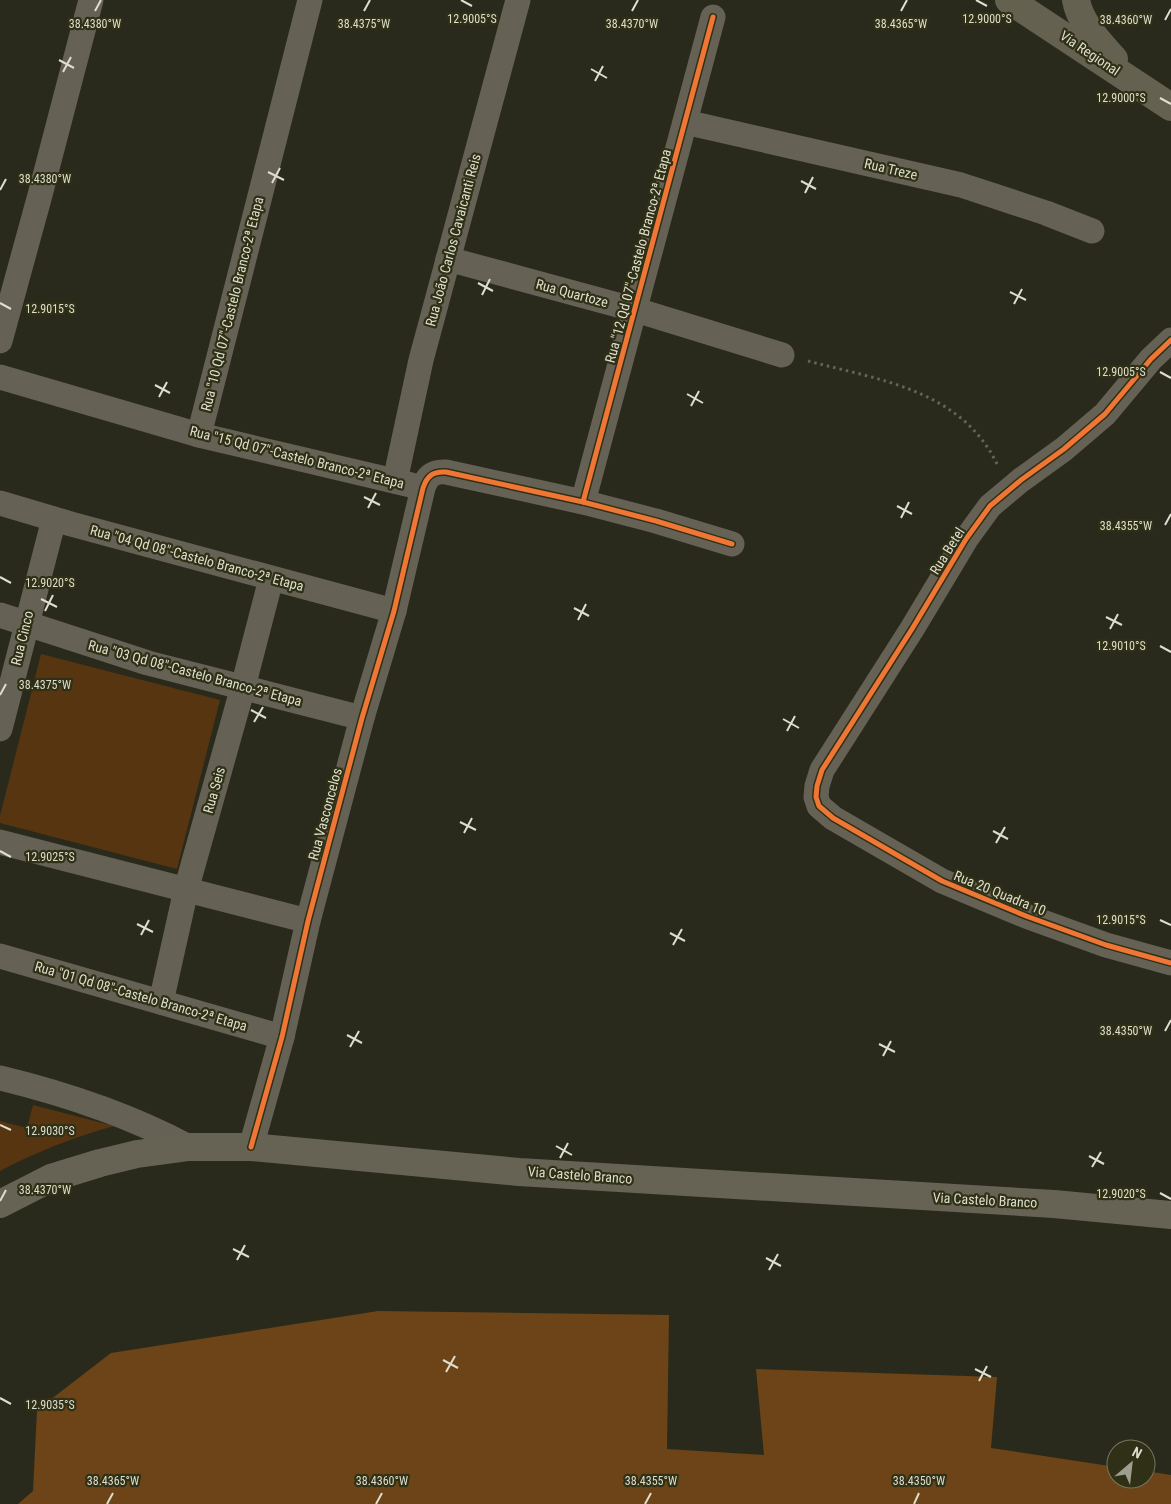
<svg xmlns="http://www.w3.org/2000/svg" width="1171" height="1504" viewBox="0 0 1171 1504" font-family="'Roboto Condensed',sans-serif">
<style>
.green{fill:#573511}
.forest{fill:#6c4417}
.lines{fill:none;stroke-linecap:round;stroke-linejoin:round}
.path{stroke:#666459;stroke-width:3;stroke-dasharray:2.5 4;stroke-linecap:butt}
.street{stroke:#656155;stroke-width:25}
.secondary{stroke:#676354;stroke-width:28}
.primary{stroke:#646151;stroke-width:28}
.cycleway-casing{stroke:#2f3015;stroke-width:8}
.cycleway{stroke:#f07635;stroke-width:5}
.ticks{fill:none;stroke:#dddece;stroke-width:2}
.labels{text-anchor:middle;stroke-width:4.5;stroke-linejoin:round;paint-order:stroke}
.street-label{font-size:14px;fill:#dddece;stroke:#2f3015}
.ticks-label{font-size:12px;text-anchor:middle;fill:#dddece;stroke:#2f3015;stroke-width:4.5;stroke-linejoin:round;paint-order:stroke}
</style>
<rect width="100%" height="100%" fill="#292a1b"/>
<g class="green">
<polygon points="41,654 220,700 177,869 0,823 0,816"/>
<path d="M33,1105L114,1126C72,1138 38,1151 0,1171V1121L27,1128Z"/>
</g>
<polygon class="forest" points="378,1311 669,1315 667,1449 764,1455 756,1369 997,1377 991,1448 1116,1467 1116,1479 1146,1479 1146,1471 1171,1475 1171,1504 18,1504 33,1491 37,1410 111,1353"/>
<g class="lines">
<path class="path" d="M808,361C880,380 961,390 997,464"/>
<g class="street">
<polyline points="685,122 961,185 1046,213 1092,231"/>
<polyline points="448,259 636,310 782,355"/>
<polyline points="1171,340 1151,359 1105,414 1064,449 1021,480 990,506 966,539 912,629 822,770 817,786 816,797 819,806 833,818 942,881 1026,916 1106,945 1171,963"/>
<polyline points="0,341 40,195 91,0"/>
<polyline points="0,377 199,435 411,485"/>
<polyline points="199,435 310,0"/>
<polyline points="395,481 421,360 518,0"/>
<polyline points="583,502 713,17"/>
<polyline points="0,503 71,524 394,611"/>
<polyline points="0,615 148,663 362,718"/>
<polyline points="0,729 54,519"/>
<polyline points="0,842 308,921"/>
<polyline points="0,956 282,1037"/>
<polyline points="161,1002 186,890 243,687 271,579"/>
<path d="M0,1078C66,1094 129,1115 189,1147"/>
<path d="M251,1147L282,1037L308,921L362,718L394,611L423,488C427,476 433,471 446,472L583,502L656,521L732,544"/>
</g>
<polyline class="secondary" points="0,1204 51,1178 100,1163 137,1154 189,1147 251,1147 519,1172 1054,1204 1171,1215"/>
<g class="primary">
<polyline points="1009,0 1171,107"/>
<path d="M1076,0C1080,23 1099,42 1114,59"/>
</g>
<g class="cycleway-casing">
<g id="cycleway">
<polyline points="1171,340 1151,359 1105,414 1064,449 1021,480 990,506 966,539 912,629 822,770 817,786 816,797 819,806 833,818 942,881 1026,916 1106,945 1171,963"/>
<polyline points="583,502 713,17"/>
<path d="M251,1147L282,1037L308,921L362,718L394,611L423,488C427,476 433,471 446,472L583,502L656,521L732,544"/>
</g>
</g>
<use href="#cycleway" class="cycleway"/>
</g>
<path class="ticks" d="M461,0L472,6M976,0L987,6M95,11L101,0M364,11L370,0M632,11L638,0M901,11L907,0M1165,20L1171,9M59,60L74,68M591,69L607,78M63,72L71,57M595,81L603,66M1160,98L1171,104M268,172L284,180M801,181L816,189M272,183L280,168M0,190L6,179M805,193L813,177M478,283L493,291M1010,292L1026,300M482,295L490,279M0,303L11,309M1014,304L1022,289M1160,372L1171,378M155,385L170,393M687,394L703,403M159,397L167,382M691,406L699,391M364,497L380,505M897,506L912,514M368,508L376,493M901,518L909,502M1165,525L1171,514M0,577L11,583M41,599L57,607M574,608L589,616M45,611L53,595M1106,617L1122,625M578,620L586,604M1110,629L1118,614M1160,646L1171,652M0,695L6,684M251,710L266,718M783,719L799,728M254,722L263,707M787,731L795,716M460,822L476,830M993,831L1008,839M464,833L472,818M996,843L1005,827M0,851L11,857M1160,920L1171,925M137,924L153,932M670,933L685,941M141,935L149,920M673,945L682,929M1165,1031L1171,1020M347,1035L362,1043M879,1044L895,1052M350,1047L359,1031M883,1056L891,1041M0,1125L11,1130M556,1146L572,1155M1089,1156L1104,1164M560,1158L568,1143M1092,1167L1101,1152M1160,1193L1171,1199M0,1201L6,1190M233,1249L249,1257M766,1258L781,1266M237,1260L245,1245M769,1270L778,1254M443,1360L458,1368M975,1369L991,1377M446,1372L455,1356M979,1381L987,1366M0,1398L11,1404M107,1504L113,1493M376,1504L382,1493M645,1504L651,1493M914,1504L919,1493"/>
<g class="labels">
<g class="street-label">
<text transform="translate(1090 53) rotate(34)" y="5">Via Regional</text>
<text transform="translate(891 169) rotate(13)" y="5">Rua Treze</text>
<text transform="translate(453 240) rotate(-75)" y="5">Rua João Carlos Cavaicanti Reis</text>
<text transform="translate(638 256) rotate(-75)" y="5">Rua "12 Qd 07"-Castelo Branco-2ª Etapa</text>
<text transform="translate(572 293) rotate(15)" y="5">Rua Quartoze</text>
<text transform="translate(232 304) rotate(-76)" y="5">Rua "10 Qd 07"-Castelo Branco-2ª Etapa</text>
<text transform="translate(297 457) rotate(14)" y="5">Rua "15 Qd 07"-Castelo Branco-2ª Etapa</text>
<text transform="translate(947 551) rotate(-58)" y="5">Rua Betel</text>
<text transform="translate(197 558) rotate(15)" y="5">Rua "04 Qd 08"-Castelo Branco-2ª Etapa</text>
<text transform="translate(22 638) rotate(-76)" y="5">Rua Cinco</text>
<text transform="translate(195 673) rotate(15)" y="5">Rua "03 Qd 08"-Castelo Branco-2ª Etapa</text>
<text transform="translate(214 790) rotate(-74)" y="5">Rua Seis</text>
<text transform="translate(325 814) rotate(-75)" y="5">Rua Vasconcelos</text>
<text transform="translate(1000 893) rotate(22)" y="5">Rua 20 Quadra 10</text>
<text transform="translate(141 996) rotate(16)" y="5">Rua "01 Qd 08"-Castelo Branco-2ª Etapa</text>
<text transform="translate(580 1175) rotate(4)" y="5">Via Castelo Branco</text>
<text transform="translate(985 1200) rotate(3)" y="5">Via Castelo Branco</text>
</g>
</g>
<g class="ticks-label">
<text x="472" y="23">12.9005°S</text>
<text x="987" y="23">12.9000°S</text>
<text x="1126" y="24">38.4360°W</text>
<text x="95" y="28">38.4380°W</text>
<text x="364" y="28">38.4375°W</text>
<text x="632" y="28">38.4370°W</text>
<text x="901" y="28">38.4365°W</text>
<text x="1121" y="102">12.9000°S</text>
<text x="45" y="183">38.4380°W</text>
<text x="50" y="313">12.9015°S</text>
<text x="1121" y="376">12.9005°S</text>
<text x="1126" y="530">38.4355°W</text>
<text x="50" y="587">12.9020°S</text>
<text x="1121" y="650">12.9010°S</text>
<text x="45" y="689">38.4375°W</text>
<text x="50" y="861">12.9025°S</text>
<text x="1121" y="924">12.9015°S</text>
<text x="1126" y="1035">38.4350°W</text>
<text x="50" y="1135">12.9030°S</text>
<text x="45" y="1194">38.4370°W</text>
<text x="1121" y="1198">12.9020°S</text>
<text x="50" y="1409">12.9035°S</text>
<text x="113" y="1485">38.4365°W</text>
<text x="382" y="1485">38.4360°W</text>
<text x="651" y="1485">38.4355°W</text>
<text x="919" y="1485">38.4350°W</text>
</g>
<g transform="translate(1131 1464) rotate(28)"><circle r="24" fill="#2f3015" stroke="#75765f"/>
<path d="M0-4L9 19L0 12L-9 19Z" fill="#9e9f8f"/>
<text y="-8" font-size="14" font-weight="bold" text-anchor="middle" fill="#dddece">N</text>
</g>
</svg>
